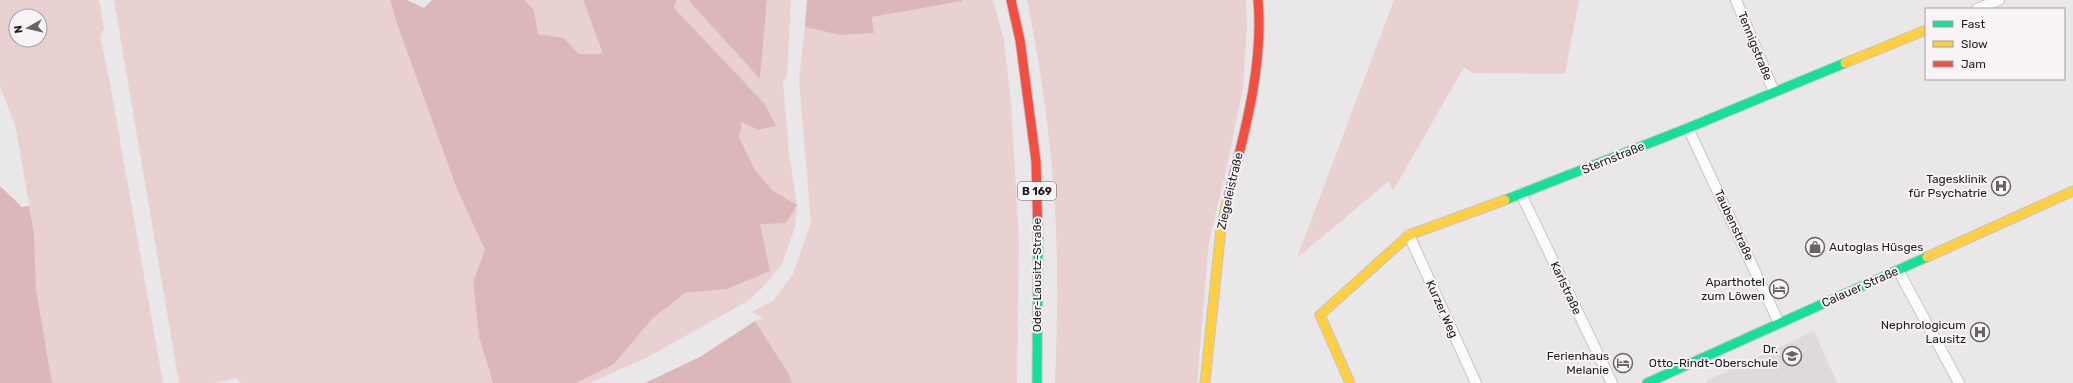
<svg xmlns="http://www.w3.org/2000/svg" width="2073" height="383" viewBox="0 0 2073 383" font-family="Rubik,sans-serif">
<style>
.built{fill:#dfd8dd}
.green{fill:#e9d0d1;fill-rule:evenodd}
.forest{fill:#dcb7b9}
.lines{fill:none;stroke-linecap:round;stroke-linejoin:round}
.street-casing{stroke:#c5c4c5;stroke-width:12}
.fast-casing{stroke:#c5c4c5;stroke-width:11}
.slow-casing{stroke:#c5c4c5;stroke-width:11}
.jam-casing{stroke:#c5c4c5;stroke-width:11}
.street{stroke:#fcfbfc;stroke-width:10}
.fast{stroke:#16e098;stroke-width:9}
.slow{stroke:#ffcf43;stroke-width:9}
.jam{stroke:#f24e42;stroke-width:9}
.labels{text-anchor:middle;stroke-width:4;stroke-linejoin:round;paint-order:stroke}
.shield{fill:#f7f3f6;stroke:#605e60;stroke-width:1}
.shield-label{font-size:11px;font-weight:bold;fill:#1f1e1f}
.street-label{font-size:12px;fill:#1f1e1f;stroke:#f7f3f6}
.poi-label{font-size:12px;fill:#1f1e1f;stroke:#f7f3f6;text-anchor:end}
</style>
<rect width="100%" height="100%" fill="#e9e7e8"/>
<polygon class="built" points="1814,331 1837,383 1707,383 1706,381"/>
<g class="green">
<path d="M0,0H99L104,29L100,36L109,78L163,383H52L36,288L34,233L16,128L0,86ZM16,16H40V40H16Z"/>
<polygon points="114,0 390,0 396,21 457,189 485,250 473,282 479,337 493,383 241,383 237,378 213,383 179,383"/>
<polygon points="525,0 583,0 603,54 579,54 564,38 538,34 534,10"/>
<polygon points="676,0 688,0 760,79 767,0 791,0 787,77 783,82 789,154 797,205 795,227 782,264 765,285 748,301 646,358 589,383 576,383 614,364 652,319 685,293 727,289 760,223 797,205 772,190 755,170 739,137 742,122 758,130 775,126 764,103 673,8"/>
<polygon points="962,0 993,0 1004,40 1011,103 1019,240 1017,383 792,383 789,374 755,321 763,318 752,312 773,301 793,274 811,223 799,81 805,27 840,35 874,33 872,17"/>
<path d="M1027,0H1246L1247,26L1243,88L1227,166L1209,241L1197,383H1055C1056,347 1058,310 1057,274C1057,183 1045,89 1027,0Z"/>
<polygon points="1394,0 1579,0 1565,74 1473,73 1464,67 1393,191 1389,181 1297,258"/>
</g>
<g class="forest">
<polygon points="390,0 407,0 424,8 432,0 525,0 534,10 538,34 564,38 579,54 603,54 583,0 676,0 674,8 764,103 776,126 758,130 742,122 739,137 755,170 772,190 797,205 786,223 760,224 770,271 727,289 685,293 652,319 614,364 576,383 493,383 479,337 473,282 485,250 457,189 396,21"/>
<polygon points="688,0 767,0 760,79"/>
<polygon points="807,0 962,0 962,1 872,17 874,33 840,35 805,27"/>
<polygon points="0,186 22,207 29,206 34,233 36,288 52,383 0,383"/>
<polygon points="755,321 789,374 792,383 645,383 700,357"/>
</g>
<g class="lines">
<g class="street-casing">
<g id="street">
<polyline points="1736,0 1774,92"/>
<polyline points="1977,9 1999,0"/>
<polyline points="1688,128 1779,323"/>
<polyline points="1521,194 1612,383"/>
<polyline points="1409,235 1476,383"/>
<polyline points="1898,270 1959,383"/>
</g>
</g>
<g class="fast-casing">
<g id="fast">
<polyline points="1505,200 1688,128 1845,63"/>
<polyline points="1037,383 1038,238"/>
<polyline points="1647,383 1927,257"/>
</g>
</g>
<g class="slow-casing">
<g id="slow">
<polyline points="1845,63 1926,30"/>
<polyline points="1927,257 2073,191"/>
<polyline points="1205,383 1221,228 1228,198"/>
<polyline points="1350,383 1320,315 1409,235 1505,200"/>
</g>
</g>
<g class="jam-casing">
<g id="jam">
<polyline points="1011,0 1020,40 1036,161 1038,238"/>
<path d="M1228,198C1244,135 1264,65 1258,0"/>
</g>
</g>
<use href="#street" class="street"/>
<use href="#fast" class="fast"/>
<use href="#slow" class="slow"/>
<use href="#jam" class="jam"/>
</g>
<defs>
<g id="hospital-ring" transform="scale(1)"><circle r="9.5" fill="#f7f3f6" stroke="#666465" stroke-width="1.5"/><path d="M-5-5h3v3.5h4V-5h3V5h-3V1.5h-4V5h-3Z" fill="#666465"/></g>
<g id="shop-ring" transform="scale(1)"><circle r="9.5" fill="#f7f3f6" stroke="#666465" stroke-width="1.5"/><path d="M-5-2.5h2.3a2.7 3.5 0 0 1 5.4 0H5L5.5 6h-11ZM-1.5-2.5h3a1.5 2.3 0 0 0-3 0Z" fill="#666465"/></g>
<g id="hotel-ring" transform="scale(1)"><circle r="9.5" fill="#f7f3f6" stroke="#666465" stroke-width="1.5"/><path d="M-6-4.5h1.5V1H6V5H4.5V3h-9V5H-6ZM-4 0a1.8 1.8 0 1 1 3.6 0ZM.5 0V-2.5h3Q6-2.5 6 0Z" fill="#666465"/></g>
<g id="school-ring" transform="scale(1)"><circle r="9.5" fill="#f7f3f6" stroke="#666465" stroke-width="1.5"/><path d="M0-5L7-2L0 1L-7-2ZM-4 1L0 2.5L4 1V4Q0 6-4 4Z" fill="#666465"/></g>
</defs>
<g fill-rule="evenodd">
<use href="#hospital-ring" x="2001" y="186"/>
<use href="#shop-ring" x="1815" y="247"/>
<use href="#hotel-ring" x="1779" y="289"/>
<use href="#hospital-ring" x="1980" y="332"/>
<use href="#school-ring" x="1792" y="356"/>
<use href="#hotel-ring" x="1623" y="363"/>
</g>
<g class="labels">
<rect class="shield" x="1018" y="182" width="38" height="18" rx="3"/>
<g class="shield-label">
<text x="1037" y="195">B 169</text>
</g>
<g class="street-label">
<text transform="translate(1755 46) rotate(68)" y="4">Tennigstraße</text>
<text transform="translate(1613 158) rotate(-22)" y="4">Sternstraße</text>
<text transform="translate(1230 191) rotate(-77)" y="4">Ziegeleistraße</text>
<text transform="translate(1734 225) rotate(65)" y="4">Taubenstraße</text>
<text transform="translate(1037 275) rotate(-90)" y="4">Oder-Lausitz-Straße</text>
<text transform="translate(1860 287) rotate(-24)" y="4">Calauer Straße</text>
<text transform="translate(1566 288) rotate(65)" y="4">Karlstraße</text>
<text transform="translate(1442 309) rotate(66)" y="4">Kurzer Weg</text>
</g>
<g class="poi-label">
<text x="1987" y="183">Tagesklinik<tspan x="1987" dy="14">für Psychatrie</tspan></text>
<text x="1829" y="251" text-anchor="start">Autoglas Hüsges</text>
<text x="1765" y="286">Aparthotel<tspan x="1765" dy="14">zum Löwen</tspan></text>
<text x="1966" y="329">Nephrologicum<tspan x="1966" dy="14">Lausitz</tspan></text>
<text x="1778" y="353">Dr.<tspan x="1778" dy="14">Otto-Rindt-Oberschule</tspan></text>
<text x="1609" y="360">Ferienhaus<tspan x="1609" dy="14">Melanie</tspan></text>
</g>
</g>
<rect x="1925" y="8" width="140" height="72" fill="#f7f3f6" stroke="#a19ea0"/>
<rect x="1933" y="21" width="20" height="6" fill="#16e098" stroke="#a19ea0"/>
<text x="1961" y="28" font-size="12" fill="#1f1e1f">Fast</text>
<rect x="1933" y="41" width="20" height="6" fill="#ffcf43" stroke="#a19ea0"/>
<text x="1961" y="48" font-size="12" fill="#1f1e1f">Slow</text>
<rect x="1933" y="61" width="20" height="6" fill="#f24e42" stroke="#a19ea0"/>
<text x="1961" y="68" font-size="12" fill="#1f1e1f">Jam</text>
<g transform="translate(28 28) rotate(262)"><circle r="19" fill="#f7f3f6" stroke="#a19ea0"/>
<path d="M0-3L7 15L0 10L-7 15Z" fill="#666465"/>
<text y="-6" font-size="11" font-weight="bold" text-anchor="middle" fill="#1f1e1f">N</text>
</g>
</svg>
